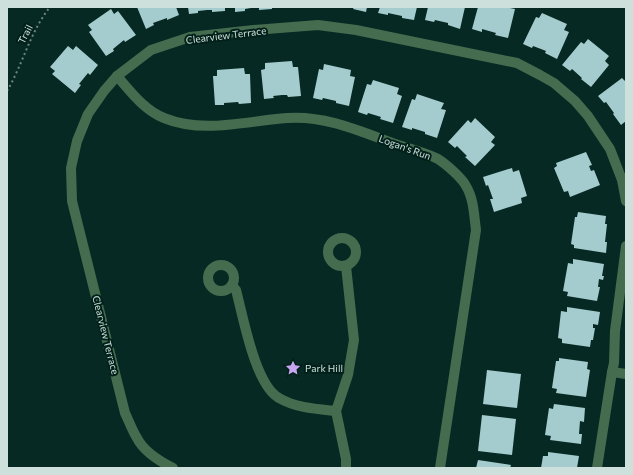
<svg xmlns="http://www.w3.org/2000/svg" width="633" height="475" viewBox="0 0 633 475" font-family="Commissioner,sans-serif">
<style>
.building{fill:#a4cbce}
.lines{fill:none;stroke-linecap:round;stroke-linejoin:round}
.path{stroke:#6c8680;stroke-width:2;stroke-dasharray:2 3;stroke-linecap:butt}
.street{stroke:#456c4f;stroke-width:10}
.labels{text-anchor:middle;stroke-width:4;stroke-linejoin:round;paint-order:stroke}
.street-label{font-size:10px;fill:#cee0db;stroke:#002019}
.poi-label{font-size:10px;fill:#cee0db;stroke:#002019;text-anchor:start}
</style>
<rect width="100%" height="100%" fill="#072923"/>
<g class="building">
<polygon points="137,7 176,7 179,15 167,20 167,18 153,23 154,25 146,29"/>
<polygon points="188,7 225,7 225,11 212,12 212,10 207,10 198,11 198,13 189,14"/>
<polygon points="235,7 251,7 251,8 245,9 245,11 235,12"/>
<polygon points="259,7 272,7 272,9 259,10"/>
<polygon points="354,7 367,7 366,12 353,9"/>
<polygon points="380,7 417,7 414,20 402,18 402,16 388,13 388,15 378,13"/>
<polygon points="428,7 465,7 460,29 448,25 448,23 435,20 434,22 425,20"/>
<polygon points="478,7 510,7 510,8 515,9 508,38 495,35 496,33 482,29 482,32 472,29"/>
<polygon points="111,9 114,14 118,11 136,35 125,42 124,40 113,49 114,51 106,56 89,32 92,30 88,25"/>
<polygon points="542,13 567,24 564,30 569,32 557,59 545,53 546,51 541,49 533,46 532,48 523,44 536,17 539,18"/>
<polygon points="588,39 609,56 605,61 609,65 591,87 581,79 582,78 572,69 570,71 562,65 581,42 584,44"/>
<polygon points="68,46 73,50 76,46 98,65 90,75 88,73 79,84 81,85 75,93 52,74 55,71 50,67"/>
<polygon points="292,61 293,67 298,67 301,96 288,97 287,95 282,95 273,96 274,98 264,99 261,70 265,69 265,63"/>
<polygon points="324,64 351,70 350,76 355,77 349,106 336,103 336,101 323,98 322,100 313,98 319,69 323,70"/>
<polygon points="244,68 245,74 250,74 251,103 239,104 238,102 224,103 224,105 215,105 213,76 217,76 217,70"/>
<polygon points="622,78 625,81 626,80 626,121 621,125 613,114 614,113 606,102 604,103 598,96"/>
<polygon points="373,80 399,88 397,94 402,96 393,123 380,119 381,117 368,113 367,115 358,112 367,84 371,85"/>
<polygon points="417,94 444,103 441,109 446,110 437,138 425,134 425,132 412,128 412,130 402,127 412,99 415,100"/>
<polygon points="475,118 495,137 491,142 495,145 475,166 465,157 467,156 457,146 455,148 448,142 468,120 471,123"/>
<polygon points="586,152 592,165 589,166 591,171 594,170 600,185 570,197 568,191 564,192 554,168 557,166 556,163"/>
<polygon points="512,168 513,172 519,170 527,196 521,198 522,203 494,212 490,199 493,199 488,185 486,186 483,177"/>
<polygon points="578,212 606,216 605,224 607,224 605,242 607,242 606,253 574,248 574,245 571,244 575,217 577,217"/>
<polygon points="573,259 604,264 602,276 604,276 603,280 599,279 598,287 600,287 597,301 567,296 568,292 563,291 568,263 573,264"/>
<polygon points="567,307 600,312 598,325 593,324 593,328 595,328 593,340 591,340 590,347 562,343 562,339 558,338 561,311 567,312"/>
<polygon points="559,358 588,362 587,369 590,370 586,397 556,393 557,389 552,388 556,361 559,361"/>
<polygon points="487,370 521,374 517,408 483,404"/>
<polygon points="554,404 585,408 584,422 580,421 579,434 582,434 581,444 550,440 551,436 545,435 549,408 553,409"/>
<polygon points="482,415 516,419 512,455 478,451"/>
<polygon points="548,452 579,456 577,468 541,468 543,456 548,456"/>
<polygon points="478,460 511,465 510,468 476,468"/>
</g>
<g class="lines">
<path class="path" d="M7,91C23,64 30,32 50,7"/>
<g class="street">
<path d="M117,76C131,92 144,110 164,118C203,134 246,121 287,118C326,115 362,132 398,145C411,149 426,153 438,159C446,164 462,178 466,186C474,199 474,216 476,230L440,468"/>
<circle cx="342" cy="252" r="14"/>
<circle cx="221" cy="278" r="13"/>
<path d="M232,285L236,290C243,316 255,385 279,398C296,408 316,409 336,411"/>
<polyline points="612,372 614,363 615,331 626,246"/>
<path d="M173,468C159,461 144,452 137,438C132,430 129,421 125,413L72,201L71,168L77,141L88,114L104,91L117,76L151,50L190,37L254,30L318,25L356,30L517,63L540,75L554,83L575,101L588,116L610,149L622,180L626,201"/>
<polyline points="346,468 346,459 336,411 348,375 354,340 346,266"/>
<polyline points="597,468 612,372 626,374"/>
</g>
</g>
<defs>
<g id="sight-bare" transform="scale(1.2)"><path d="M0-6L1.8-2.2L6-1.7L2.9 1.2L3.7 5.4L0 3.3L-3.7 5.4L-2.9 1.2L-6-1.7L-1.8-2.2Z" fill="#c6a6f0" stroke="#002019" stroke-width="2.5" paint-order="stroke"/></g>
</defs>
<g fill-rule="evenodd">
<use href="#sight-bare" x="293" y="368"/>
</g>
<g class="labels">
<g class="street-label">
<text transform="translate(25 34) rotate(-63)" y="4">Trail</text>
<text transform="translate(226 35) rotate(-7)" y="4">Clearview Terrace</text>
<text transform="translate(405 147) rotate(20)" y="4">Logan's Run</text>
<text transform="translate(106 335) rotate(76)" y="4">Clearview Terrace</text>
</g>
<g class="poi-label">
<text x="305" y="372">Park Hill</text>
</g>
</g>
<rect width="633" height="475" fill="none" stroke="#cee0db" stroke-width="16"/>
</svg>
